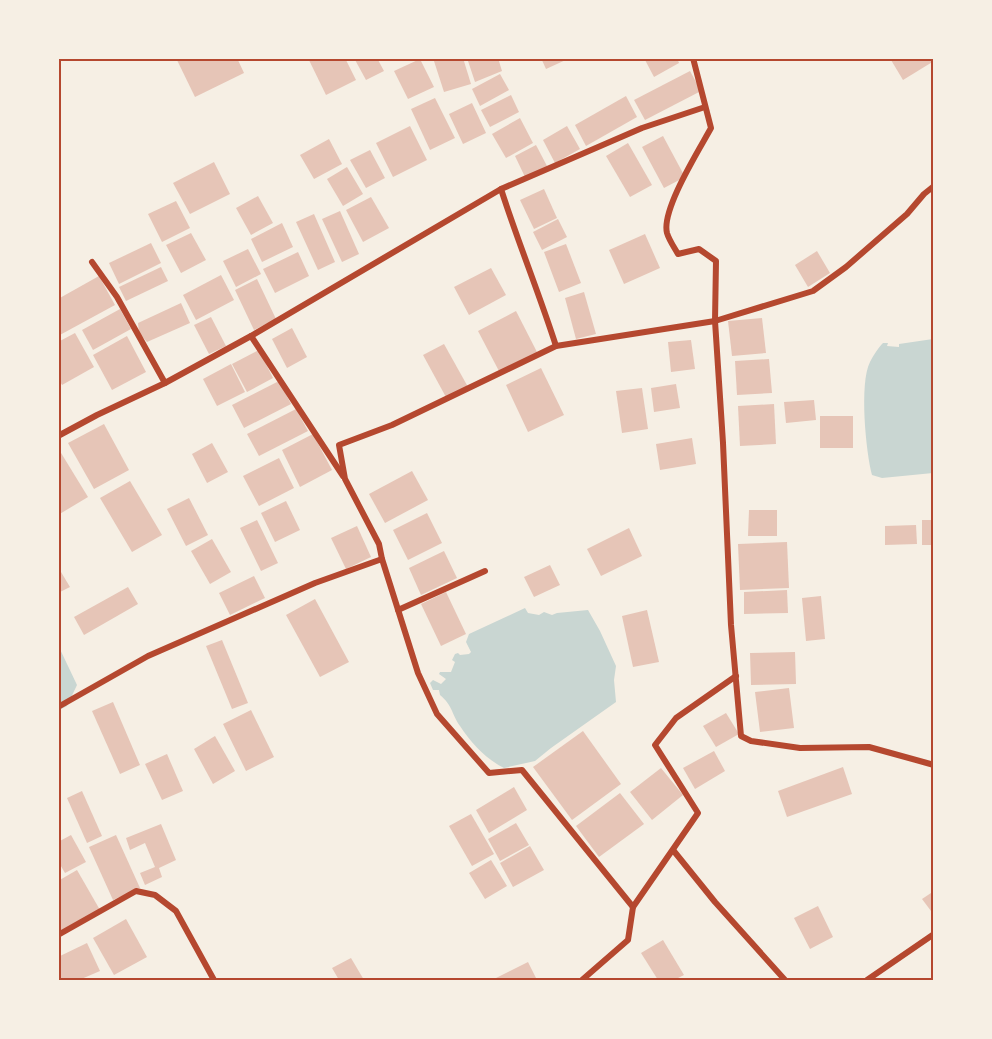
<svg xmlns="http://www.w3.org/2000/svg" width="992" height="1039" viewBox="0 0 992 1039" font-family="Inter,sans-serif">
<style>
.water{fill:#c9d6d2}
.building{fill:#e6c5b7}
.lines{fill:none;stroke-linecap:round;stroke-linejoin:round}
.minor{stroke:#b5482f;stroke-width:6}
.neatline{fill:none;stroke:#b5482f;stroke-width:2}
</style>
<rect width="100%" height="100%" fill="#f6efe4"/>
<g class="water">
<path d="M933,339V473L882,478L872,475C866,453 859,383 870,362C873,356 878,348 883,343H888L887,346L899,347V344Z"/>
<path d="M525,608L528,613L539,615L544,612L552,615L557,613L588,610L600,631L616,666L614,680L616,702L551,748L535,761L504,768C486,759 471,743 460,726C451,713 453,706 440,695L439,690H433L430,683L433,680L441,684L446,679L439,674L440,672H451L455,662L452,660L455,654L458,653L460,655L469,654L471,652L466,642L469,634Z"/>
<polygon points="58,645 77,685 67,706 59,710"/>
</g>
<g class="building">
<polygon points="176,58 237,58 244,73 195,97"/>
<polygon points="308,58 345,58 356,80 326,95"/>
<polygon points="354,58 377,58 384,71 366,80"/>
<polygon points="433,58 463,58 471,84 444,92"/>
<polygon points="467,58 498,58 502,71 475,82"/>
<polygon points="541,58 570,58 546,69"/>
<polygon points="644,58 677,58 679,63 654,77"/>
<polygon points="894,58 934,58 934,61 903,80 891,60"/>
<polygon points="420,59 434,87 408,99 394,71"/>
<polygon points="690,71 701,91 645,120 634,100"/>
<polygon points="500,74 509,90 480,106 472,89"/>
<polygon points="511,95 519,112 490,127 481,110"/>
<polygon points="626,96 637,117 586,146 575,125"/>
<polygon points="435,98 455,138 430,150 411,109"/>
<polygon points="472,103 486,133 463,144 449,114"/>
<polygon points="520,118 533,143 506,158 492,134"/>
<polygon points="410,126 427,160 393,177 376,143"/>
<polygon points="567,126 580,149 555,163 543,140"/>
<polygon points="663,136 685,177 664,188 642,147"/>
<polygon points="329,139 342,164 314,179 300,155"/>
<polygon points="628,143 652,185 630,197 606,156"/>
<polygon points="536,145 547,166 525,177 515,156"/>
<polygon points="370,150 385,178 366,188 350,160"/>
<polygon points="214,162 230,194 190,214 173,183"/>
<polygon points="347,167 363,194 343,206 327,179"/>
<polygon points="544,189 557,218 534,229 520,200"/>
<polygon points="258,196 273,223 251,235 236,208"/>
<polygon points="371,197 389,228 363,242 346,210"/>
<polygon points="176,201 190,228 162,242 148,214"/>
<polygon points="340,211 359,254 342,262 322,219"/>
<polygon points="314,214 335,262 318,270 296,222"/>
<polygon points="558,219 567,237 542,250 533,232"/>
<polygon points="282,223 293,247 262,262 251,239"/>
<polygon points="191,233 206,260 181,273 166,245"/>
<polygon points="645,234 660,268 624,284 609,250"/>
<polygon points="151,243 161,263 119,284 109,263"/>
<polygon points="566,244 581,283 559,292 544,252"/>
<polygon points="248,249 261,274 236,287 223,261"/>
<polygon points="817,251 830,273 808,287 795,265"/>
<polygon points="298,252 309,276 275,293 263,269"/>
<polygon points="161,267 168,281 126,301 119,287"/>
<polygon points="491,268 506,295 469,315 454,287"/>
<polygon points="221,275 234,300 196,320 183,295"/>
<polygon points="99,276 115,305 58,336 58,299"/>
<polygon points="257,279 276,319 254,330 235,290"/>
<polygon points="584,292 596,334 576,339 565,298"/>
<polygon points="181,303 190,323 147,342 139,333 138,323"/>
<polygon points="120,309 131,329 93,350 82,330"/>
<polygon points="516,311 538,354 500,373 478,331"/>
<polygon points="211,317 226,346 209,354 194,325"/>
<polygon points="762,318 766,353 732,356 728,321"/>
<polygon points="292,328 307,357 287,368 272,339"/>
<polygon points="75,333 94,367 62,385 58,378 58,342"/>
<polygon points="127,336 146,372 112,390 93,355"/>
<polygon points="691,340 695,369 671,372 668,342"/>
<polygon points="444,344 468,387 447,399 423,355"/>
<polygon points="259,350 273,378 247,392 232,364"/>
<polygon points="769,359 772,393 737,395 735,361"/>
<polygon points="231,364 245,392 217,406 203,379"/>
<polygon points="541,368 564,415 528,432 506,385"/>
<polygon points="279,381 291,404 244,428 232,405"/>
<polygon points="676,384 680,408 654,412 651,388"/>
<polygon points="642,388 648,429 622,433 616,391"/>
<polygon points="814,400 816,420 786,423 784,402"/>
<polygon points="774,404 776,444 740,446 738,406"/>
<polygon points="296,409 308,431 259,456 247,434"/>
<rect x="820" y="416" width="33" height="32"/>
<polygon points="104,424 129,470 94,489 68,443"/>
<polygon points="313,434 332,470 300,487 282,450"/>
<polygon points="692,438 696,464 660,470 656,444"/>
<polygon points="212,443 228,472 207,483 192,454"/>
<polygon points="58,448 88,497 58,515"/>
<polygon points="279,458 294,488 259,506 243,476"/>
<polygon points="412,471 428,500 385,523 369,494"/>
<polygon points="130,481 162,535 132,552 100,498"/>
<polygon points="189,498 208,535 186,546 167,509"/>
<polygon points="286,501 300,530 275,542 261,513"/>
<polygon points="749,510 777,510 777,536 748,536"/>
<polygon points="427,513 442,543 408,560 393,530"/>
<polygon points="257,520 278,563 261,571 240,528"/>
<rect x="922" y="520" width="12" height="25"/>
<polygon points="916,525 917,544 885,545 885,526"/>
<polygon points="357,526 371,557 346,569 331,538"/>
<polygon points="629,528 642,556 601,576 587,549"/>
<polygon points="212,539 231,572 210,584 191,551"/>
<polygon points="787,542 789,588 740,590 738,544"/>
<polygon points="444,551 457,578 421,595 409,568"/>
<polygon points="550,565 560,585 534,597 524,577"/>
<polygon points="58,567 70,587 58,593"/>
<polygon points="254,576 265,598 230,615 219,593"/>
<polygon points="128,587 138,604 84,635 74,617"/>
<polygon points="787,590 788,613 744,614 744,592"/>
<polygon points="446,592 466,634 441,646 421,604"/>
<polygon points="821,596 825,639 806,641 802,598"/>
<polygon points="315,599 349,662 320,677 286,615"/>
<polygon points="647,610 659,662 633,667 622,616"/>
<polygon points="222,640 248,703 232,709 206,646"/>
<polygon points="795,652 796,684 751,685 750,653"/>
<polygon points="789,688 794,728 760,732 755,692"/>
<polygon points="113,702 140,765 120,774 92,711"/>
<polygon points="251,710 274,757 246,771 223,724"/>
<polygon points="726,713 739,734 716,747 703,726"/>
<polygon points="583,731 621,784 572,820 533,767"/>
<polygon points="215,736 235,771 213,784 194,749"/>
<polygon points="714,751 725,771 695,789 683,768"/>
<polygon points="167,754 183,791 162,800 145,764"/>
<polygon points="843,767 852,794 787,817 778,791"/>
<polygon points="661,768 683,795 652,820 630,792"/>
<polygon points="514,787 527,810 489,833 476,810"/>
<polygon points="82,791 102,836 87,843 67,798"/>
<polygon points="620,793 644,824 599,857 576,826"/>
<polygon points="471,814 494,854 472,866 449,826"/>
<polygon points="516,823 529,845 500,861 488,839"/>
<polygon points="161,824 176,860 159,868 162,877 145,885 140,873 155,867 145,843 130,850 126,838"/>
<polygon points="71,835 86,862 65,873 58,861 58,842"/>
<polygon points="116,835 140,888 113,900 89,847"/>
<polygon points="530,846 544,870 513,887 500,863"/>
<polygon points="491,860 507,886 485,899 469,873"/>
<polygon points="77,870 100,910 58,934 58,881"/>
<polygon points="934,891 934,915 922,899"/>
<polygon points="818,906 833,937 810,949 794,918"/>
<polygon points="126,919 147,957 114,975 93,938"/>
<polygon points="663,940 684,975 674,980 658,980 641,953"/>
<polygon points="87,943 100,971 79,980 59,980 58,957"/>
<polygon points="351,958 364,980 339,980 332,968"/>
<polygon points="528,962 537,980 492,980"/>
</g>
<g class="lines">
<g class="minor">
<path d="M693,58L711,128C699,150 661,210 667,233C669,240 674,247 678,254L699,249L716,261L715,321L723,443L731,625L741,736L751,741L800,748L869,747L934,765"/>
<polyline points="92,262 117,297 165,383"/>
<polyline points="251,336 343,476"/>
<path d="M556,346C539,293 518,242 501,189L642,128L705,107"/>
<polyline points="58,436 97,415 165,383 251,336 501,189"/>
<polyline points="398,610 485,571"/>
<polyline points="58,707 148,656 315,583 382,559"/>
<polyline points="673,850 715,902 785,980"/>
<polyline points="633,907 522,770 489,773 437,714 418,673 382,559 379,544 345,479 339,445 392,425 556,346 715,321 813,291 846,267 907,214 924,194 934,186"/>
<polyline points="58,935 136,891 155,895 176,911 214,980"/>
<polyline points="582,980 628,940 633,907 698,813 655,745 676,718 736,676"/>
<polyline points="867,980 934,934"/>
</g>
</g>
<rect width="992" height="1039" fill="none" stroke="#f6efe4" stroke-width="120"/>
<rect x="60" y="60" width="872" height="919" class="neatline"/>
</svg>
